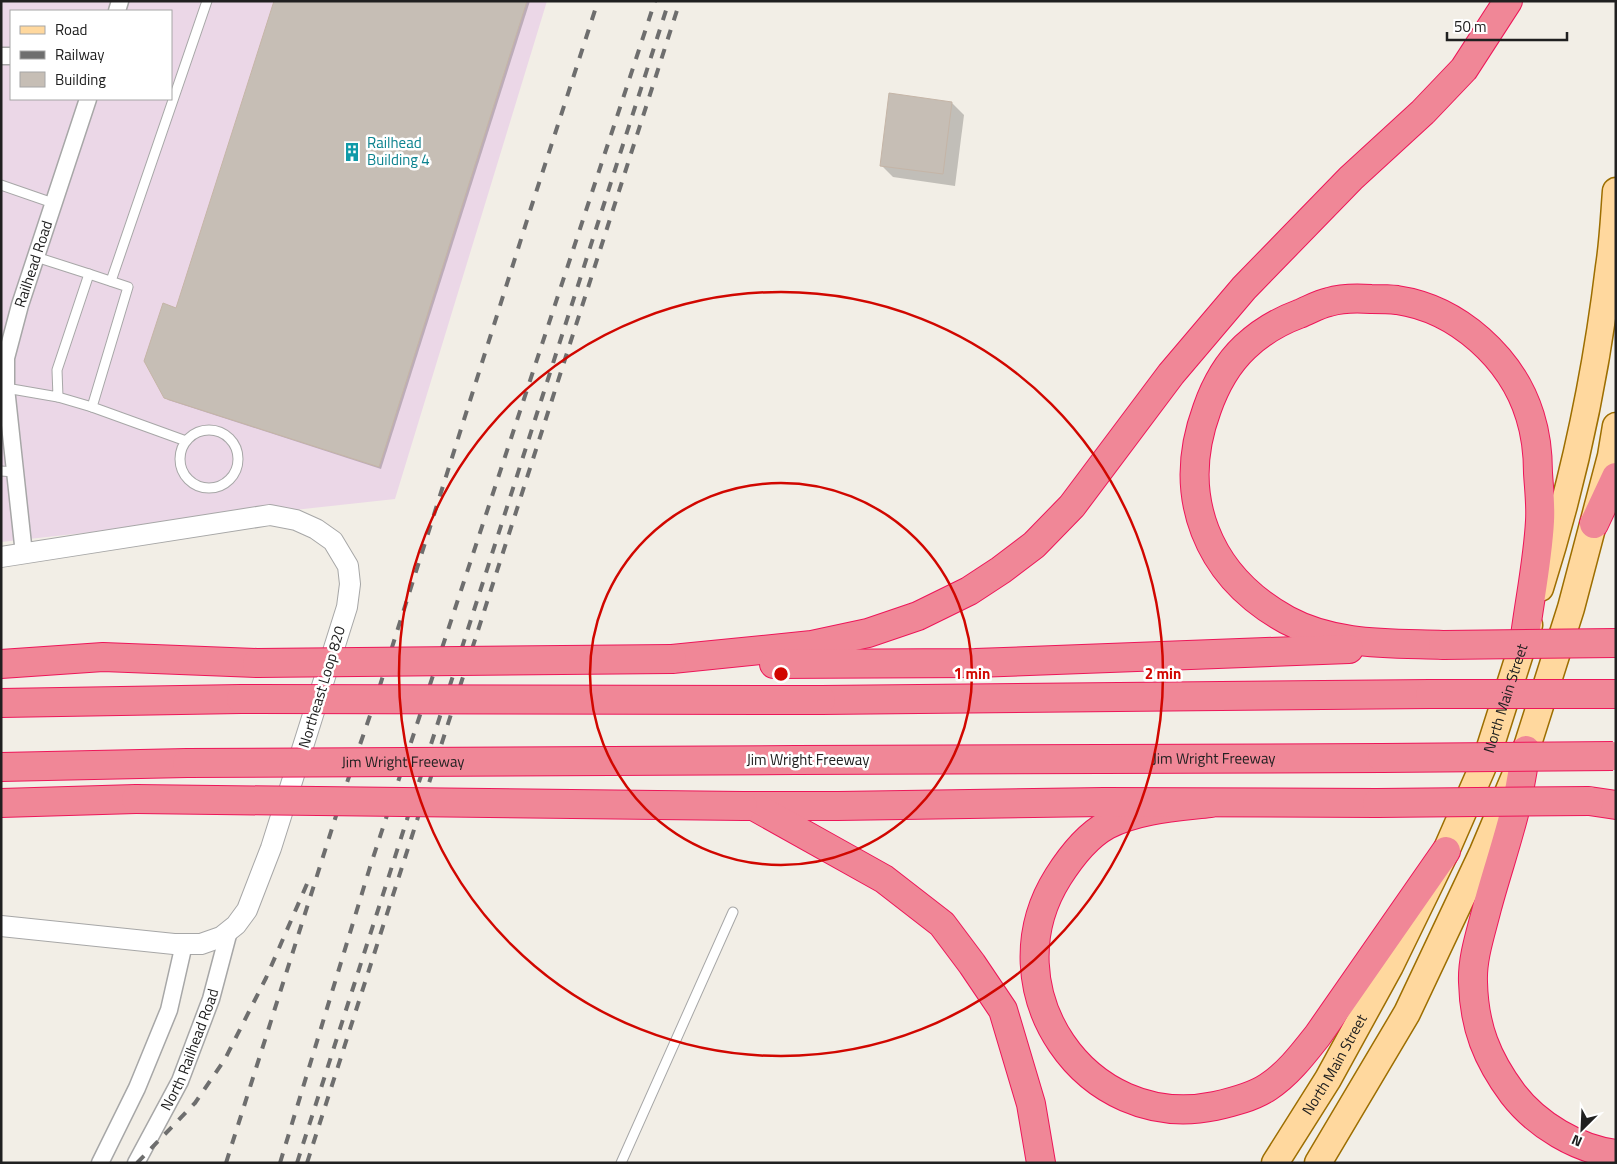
<svg xmlns="http://www.w3.org/2000/svg" width="1617" height="1164" viewBox="0 0 1617 1164" font-family="'Titillium Web',sans-serif">
<style>
.industrial{fill:#ebd7e7;fill-rule:evenodd}
.shadow{fill:#0003}
.building{fill:#c6beb5;stroke:#c5b5a7}
.lines{fill:none;stroke-linecap:round;stroke-linejoin:round}
.service-casing{stroke:#a7a7a7;stroke-width:11}
.minor-casing{stroke:#a7a7a7;stroke-width:19}
.tertiary-casing{stroke:#a7a7a7;stroke-width:22}
.primary-casing{stroke:#9d6e00;stroke-width:29}
.motorway-casing{stroke:#ed1659;stroke-width:30}
.service{stroke:#fff;stroke-width:9}
.minor{stroke:#fff;stroke-width:16}
.tertiary{stroke:#fff;stroke-width:20}
.primary{stroke:#ffd89e;stroke-width:26}
.motorway{stroke:#f08797;stroke-width:28}
.rail{stroke:#6e6e6e;stroke-width:4;stroke-dasharray:10 10;stroke-linecap:butt}
.motorway-bridge-casing{stroke:#ed1659;stroke-width:30;stroke-linecap:butt}
.motorway-bridge{stroke:#f08797;stroke-width:28}
.ring{fill:none;stroke:#d10700;stroke-width:2.5}
.labels{text-anchor:middle;stroke-width:5;stroke-linejoin:round;paint-order:stroke}
.culture-label{font-size:15px;fill:#0d838f;stroke:#fff;text-anchor:start}
.street-label{font-size:15px;fill:#202020;stroke:#fff}
.centre{fill:#d10700;stroke:#fff;stroke-width:2.5}
.ring-label{font-size:15px;text-anchor:middle;font-weight:bold;fill:#d10700;stroke:#fff;stroke-width:5;stroke-linejoin:round;paint-order:stroke}
</style>
<rect width="100%" height="100%" fill="#f2eee6"/>
<path class="industrial" d="M1,1H547L395,499L1,542ZM11,11H171V99H11Z"/>
<g class="shadow">
<polygon points="276,1 530,1 381,469 168,400 165,397 177,310"/>
<polygon points="952,103 964,115 955,186 893,177 881,165"/>
</g>
<g class="building">
<polygon points="274,1 527,1 379,467 164,398 144,361 163,303 176,308"/>
<polygon points="889,93 952,102 943,174 880,166"/>
</g>
<g class="lines">
<g class="service-casing">
<g id="service">
<polyline points="1,185 53,203"/>
<polyline points="89,274 128,287 92,407 186,441"/>
<polyline points="111,281 207,1"/>
<polyline points="6,388 58,397 57,370 89,274 36,257"/>
<polyline points="58,397 92,407"/>
<circle cx="209" cy="459" r="29"/>
<polyline points="1,471 15,472"/>
<polyline points="621,1163 733,912"/>
</g>
</g>
<g class="minor-casing">
<g id="minor">
<polyline points="117,11 120,1"/>
<polyline points="1,56 11,56"/>
<path id="s1" d="M24,554L6,388V358L20,305L88,99"/>
<polyline points="100,1163 137,1088 169,1010 184,944"/>
<path id="s2" d="M136,1163L180,1081L211,999L229,931"/>
</g>
</g>
<g class="tertiary-casing">
<polyline id="tertiary" points="1,557 270,515 296,520 316,529 333,541 348,566 350,584 347,607 271,848 247,910 236,925 221,937 201,944 174,944 1,926"/>
</g>
<g class="primary-casing">
<g id="primary">
<path d="M1540,588C1573,484 1596,375 1609,267C1613,242 1614,217 1616,191"/>
<path id="s3" d="M1275,1163L1328,1079L1390,966L1446,851L1487,757L1529,625"/>
<polyline points="1318,1163 1407,1013 1483,852 1526,750 1571,608 1611,456 1616,426"/>
</g>
</g>
<g class="motorway-casing">
<g id="motorway">
<polyline points="1594,524 1616,477"/>
<path d="M1443,645C1390,643 1335,646 1287,620C1207,576 1175,496 1207,409C1215,386 1227,364 1245,347C1261,332 1280,321 1299,314C1309,310 1319,304 1329,302C1342,298 1357,298 1371,299C1379,299 1389,299 1397,300C1458,309 1512,358 1530,416C1536,435 1538,453 1538,473C1539,489 1541,505 1540,521C1538,559 1530,598 1525,636"/>
<polyline points="672,659 812,645 868,633 918,616 969,591 1001,570 1034,545 1072,506 1171,374 1244,288 1351,178 1423,112 1464,69 1508,1"/>
<polyline points="1,664 103,657 257,663"/>
<polyline points="774,664 975,663 1349,649"/>
<polyline points="821,700 1430,694"/>
<polyline points="1,703 241,699"/>
<path d="M1526,750C1523,769 1520,787 1516,806C1508,840 1496,874 1487,908C1481,932 1472,958 1473,982C1474,1027 1487,1059 1513,1094C1537,1125 1577,1149 1616,1154"/>
<path id="s4" d="M796,760L1382,758"/>
<polyline points="1,767 187,763"/>
<polyline points="1589,801 1616,805"/>
<polyline points="1,803 136,799"/>
<path d="M1210,803C1176,807 1139,809 1107,825C1087,836 1070,858 1058,877C988,988 1085,1133 1215,1106C1233,1102 1253,1097 1268,1087C1288,1074 1303,1054 1318,1035L1446,851"/>
<polyline points="743,806 838,806 1104,802 1377,803"/>
<polyline points="757,808 884,879 942,924 972,964 1003,1010 1031,1104 1041,1163"/>
</g>
</g>
<use href="#service" class="service"/>
<use href="#minor" class="minor"/>
<use href="#tertiary" class="tertiary"/>
<use href="#primary" class="primary"/>
<use href="#motorway" class="motorway"/>
<g class="rail">
<polyline points="137,1163 195,1103 225,1059 266,978 310,877"/>
<polyline points="226,1163 341,800 376,698 529,214 598,1"/>
<polyline points="280,1163 370,867 655,1"/>
<polyline points="297,1163 669,1"/>
<polyline points="307,1163 680,1"/>
</g>
<g class="motorway-bridge-casing">
<g id="motorway-bridge">
<polyline points="1443,645 1616,643"/>
<polyline points="257,663 672,659"/>
<polyline points="1430,694 1616,694"/>
<polyline points="241,699 821,700"/>
<polyline points="1382,758 1613,756"/>
<path id="s5" d="M187,763L796,760"/>
<polyline points="136,799 743,806"/>
<polyline points="1377,803 1589,801"/>
</g>
</g>
<use href="#motorway-bridge" class="motorway-bridge"/>
</g>
<g class="ring">
<circle cx="781" cy="674" r="191"/>
<circle cx="781" cy="674" r="382"/>
</g>
<defs>
<g id="building-bare" transform="scale(1.5)"><path d="M-4-6H4V6H1V3H-1V6H-4ZM-2.5-4.3h1.7v1.8h-1.7ZM.8-4.3h1.7v1.8H.8ZM-2.5-1h1.7V.8h-1.7ZM.8-1h1.7V.8H.8Z" fill="#0f9aa8" stroke="#fff" stroke-width="2.5" paint-order="stroke"/></g>
</defs>
<g fill-rule="evenodd">
<use href="#building-bare" x="352" y="152"/>
</g>
<g class="labels">
<g class="culture-label">
<text x="367" y="148">Railhead<tspan x="367" dy="17">Building 4</tspan></text>
</g>
<g class="street-label">
<text dy="5" stroke="none"><textPath href="#s1" startOffset="295">Railhead Road</textPath></text>
<text transform="translate(322 687) rotate(-73)" y="5">Northeast Loop 820</text>
<text dy="5" stroke="none"><textPath href="#s3" startOffset="520">North Main Street</textPath></text>
<text dy="5" stroke="none"><textPath href="#s4" startOffset="418">Jim Wright Freeway</textPath></text>
<text x="808" y="765">Jim Wright Freeway</text>
<text dy="5" stroke="none"><textPath href="#s5" startOffset="216">Jim Wright Freeway</textPath></text>
<text dy="5" stroke="none"><textPath href="#s2" startOffset="126">North Railhead Road</textPath></text>
<text dy="5" stroke="none"><textPath href="#s3" startOffset="115">North Main Street</textPath></text>
</g>
</g>
<circle cx="781" cy="674" r="8" class="centre"/>
<g class="ring-label">
<text x="972" y="679">1 min</text>
<text x="1163" y="679">2 min</text>
</g>
<rect width="1617" height="1164" fill="none" stroke="#202020" stroke-width="5"/>
<rect x="10" y="10" width="162" height="90" fill="#ffffff" stroke="#a6a6a6"/>
<rect x="20" y="26" width="25" height="8" fill="#ffd89e" stroke="#a6a6a6"/>
<text x="55" y="35" font-size="15" fill="#202020">Road</text>
<rect x="20" y="51" width="25" height="8" fill="#6e6e6e" stroke="#a6a6a6"/>
<text x="55" y="60" font-size="15" fill="#202020">Railway</text>
<rect x="20" y="72" width="25" height="15" fill="#c6beb5" stroke="#a6a6a6"/>
<text x="55" y="85" font-size="15" fill="#202020">Building</text>
<g transform="translate(1582 1129) rotate(204)" stroke="#ffffff" stroke-width="4" paint-order="stroke">
<path d="M0-4L9 19L0 12L-9 19Z" fill="#202020"/>
<text y="-8" font-size="14" font-weight="bold" text-anchor="middle" fill="#202020">N</text>
</g>
<path d="M1447 32v8h120v-8" fill="none" stroke="#202020" stroke-width="2.5"/>
<text x="1454" y="32" font-size="15" fill="#202020" stroke="#ffffff" stroke-width="4" paint-order="stroke">50 m</text>
</svg>
